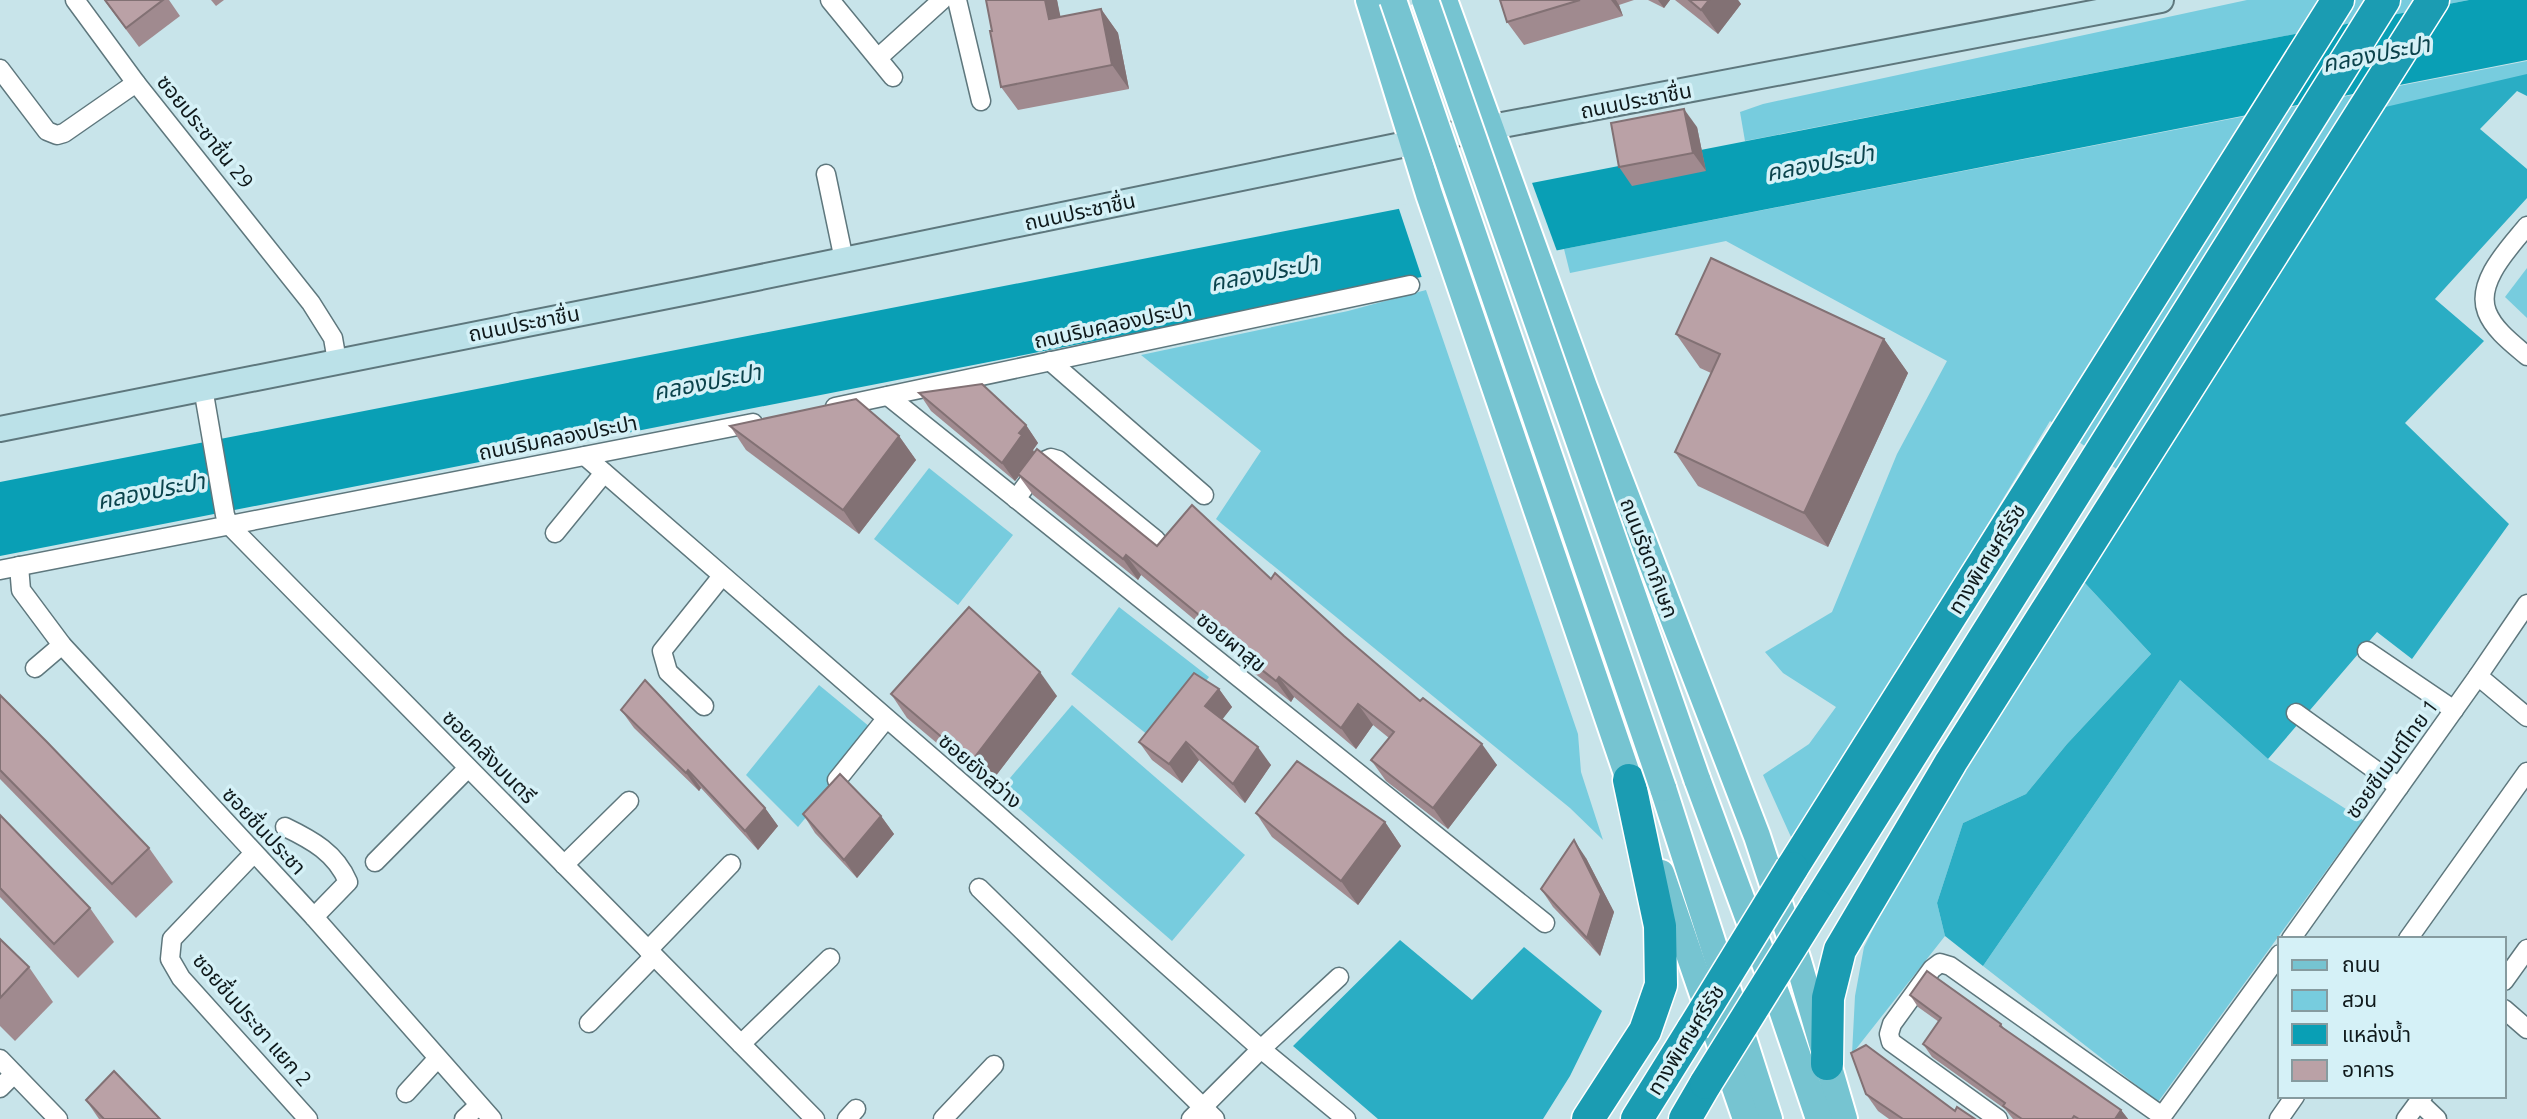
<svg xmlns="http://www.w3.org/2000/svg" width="2527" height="1119" viewBox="0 0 2527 1119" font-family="Ubuntu,'Noto Sans Thai',sans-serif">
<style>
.green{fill:#77ccde}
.forest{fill:#2aadc4}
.water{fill:#099fb5}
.pier{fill:#c8e4ea}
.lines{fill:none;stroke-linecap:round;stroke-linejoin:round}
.minor-casing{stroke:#5e777d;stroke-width:21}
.secondary-casing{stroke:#5e777d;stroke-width:28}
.primary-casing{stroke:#fff;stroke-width:30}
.motorway-casing{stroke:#fff;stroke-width:35}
.minor{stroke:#fff;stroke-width:18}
.secondary{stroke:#bbe1e8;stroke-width:24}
.primary{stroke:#76c4d1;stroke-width:26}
.motorway{stroke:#1b9cb2;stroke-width:32}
.primary-bridge-casing{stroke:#fff;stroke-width:30;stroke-linecap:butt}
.motorway-bridge-casing{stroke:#fff;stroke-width:35;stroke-linecap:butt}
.primary-bridge{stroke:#76c4d1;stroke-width:26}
.motorway-bridge{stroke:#1b9cb2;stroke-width:32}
.wall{fill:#a08a8f}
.shaded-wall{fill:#827174}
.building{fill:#baa1a6;stroke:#827174;stroke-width:2}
.labels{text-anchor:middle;stroke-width:7;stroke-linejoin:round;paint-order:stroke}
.street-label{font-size:21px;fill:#0f191b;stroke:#d5f1f7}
.water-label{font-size:23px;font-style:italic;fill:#0b434c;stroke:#d5f1f7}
</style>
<rect width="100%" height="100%" fill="#c8e4ea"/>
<g class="green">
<polygon points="2247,0 2469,0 1745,141 1740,112 1763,104"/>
<polygon points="2527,61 2527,79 2140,486 2050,421 1805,826 1791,837 1763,775 1809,744 1836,707 1783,673 1765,652 1832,612 1897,454 1947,361 1726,241 1570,273 1564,249"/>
<polygon points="2527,268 2527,318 2505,297"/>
<polygon points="1426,290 1578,734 1581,772 1603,840 1570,808 1216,519 1261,451 1141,355 1348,311"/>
<polygon points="929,468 1013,535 958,605 874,539"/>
<polygon points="2084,582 2151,654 2067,744 2026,794 1963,823 1937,903 1945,936 1852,1054 1855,996 1864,947 1906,864"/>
<polygon points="1119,607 1209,677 1158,743 1071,674"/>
<polygon points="2180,680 2268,759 2363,820 2158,1102 1983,966"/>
<polygon points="819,685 876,732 798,827 746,775"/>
<polygon points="1072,705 1245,855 1172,941 999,791"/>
</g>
<g class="forest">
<polygon points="2527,74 2527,96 2517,91 2480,129 2527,169 2527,198 2435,299 2484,341 2405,423 2509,524 2412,659 2377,632 2268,759 2180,680 1983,966 1945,936 1937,903 1963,823 2026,794 2067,744 2151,654 2084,582 2381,108"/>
<polygon points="1400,940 1472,1000 1524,947 1602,1011 1570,1076 1543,1119 1378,1119 1293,1046"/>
</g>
<polygon class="water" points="2469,0 2527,0 2527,60 0,556 0,482"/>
<polygon class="pier" points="1531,180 1558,254 1423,281 1398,206"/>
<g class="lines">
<g class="minor-casing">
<g id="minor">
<polyline points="75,0 136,83"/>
<polyline points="830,0 893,77"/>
<polyline points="957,0 981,101"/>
<polyline points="879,57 942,0"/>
<polyline points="0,69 47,131 57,135 64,133 136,83 311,303 333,338 337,361"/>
<polyline points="826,174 844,260"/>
<path d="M2527,226C2510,247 2475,282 2487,312C2494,330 2513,344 2527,356"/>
<polyline points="1050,361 1204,495"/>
<polyline points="203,388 225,515 229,525 815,1119"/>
<polyline points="888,396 1545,923"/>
<polyline points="835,407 1410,285"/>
<polyline points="585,456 997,814 1261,1049 1346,1119"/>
<polyline points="1016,499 1044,461 1051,458 1058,460 1156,540"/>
<polyline points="555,533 604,473"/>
<polyline points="19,566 21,590 62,645 314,917 492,1119"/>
<polyline points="0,570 753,423"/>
<polyline points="2367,651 2454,710"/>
<polyline points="35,668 62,645"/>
<polyline points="2478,676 2527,717"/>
<polyline points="704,706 668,672 662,651 722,576"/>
<polyline points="2296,713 2399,787"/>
<polyline points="837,780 886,719"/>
<path d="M285,827C312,840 336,853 348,882L314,917"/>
<polyline points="254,853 172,939 170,959 181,978 308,1119"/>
<polyline points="375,862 468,768"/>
<polyline points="564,865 629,801"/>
<polyline points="979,888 1215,1119"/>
<polyline points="2291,939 2478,676 2527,604"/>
<polyline points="2408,939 2527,772"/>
<polyline points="648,950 731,864"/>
<polyline points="2504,981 2527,949"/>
<polyline points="2504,1009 2527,1029"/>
<polyline points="589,1023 654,956"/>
<polyline points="741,1044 830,958"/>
<polyline points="0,1059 58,1119"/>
<polyline points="0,1088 14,1074"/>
<polyline points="406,1093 437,1059"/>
<polyline points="2419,1102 2437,1119"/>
<polyline points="464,1119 479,1105"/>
<polyline points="847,1119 856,1109"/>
<polyline points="943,1119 994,1065"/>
<polyline points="1191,1119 1261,1049 1339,977"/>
<polyline points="1998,1119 1891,1042 1889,1034 1892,1024 1932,969 1940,963 1950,966 2162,1116"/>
<polyline points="2160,1119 2280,954"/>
<polyline points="2279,1119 2295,1096"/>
<polyline points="2406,1119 2423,1096"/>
</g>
</g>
<g class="secondary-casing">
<polyline id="secondary" points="0,429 698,290 1455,134 2161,0"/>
</g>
<g class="primary-casing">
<g id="primary">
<polyline points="1369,0 1429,194 1636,800"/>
<polyline points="1444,0 1584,387 1757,836 1798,961 1844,1119"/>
<polyline points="1697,779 1779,1001 1819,1119"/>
<polyline points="1663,788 1769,1119"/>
<polyline points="1661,873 1746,1119"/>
</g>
</g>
<g class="motorway-casing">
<g id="motorway">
<polyline points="1792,868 2338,0"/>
<polyline points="1817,905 2384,0"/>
<polyline points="1827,1064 1828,998 1840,950 1951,762 2433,0"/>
<polyline points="1588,1119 1645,1031 1661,985 1660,926 1629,780"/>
<polyline points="1637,1119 1693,1029"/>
<polyline points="1685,1119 1706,1083"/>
</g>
</g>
<use href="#minor" class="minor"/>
<use href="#secondary" class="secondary"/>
<use href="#primary" class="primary"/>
<use href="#motorway" class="motorway"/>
<g class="primary-bridge-casing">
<g id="primary-bridge">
<polyline points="1393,0 1663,788"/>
<polyline points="1425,0 1697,779"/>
</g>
</g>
<g class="motorway-bridge-casing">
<g id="motorway-bridge">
<polyline points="1693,1029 1792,868"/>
<polyline points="1706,1083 1817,905"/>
</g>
</g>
<use href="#primary-bridge" class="primary-bridge"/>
<use href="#motorway-bridge" class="motorway-bridge"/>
</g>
<g class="wall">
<polygon points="104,0 169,0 180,16 139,47"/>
<polygon points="211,0 224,0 216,6"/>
<polygon points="986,0 1057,0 1060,17 1101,9 1118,33 1129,89 1018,110 1001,87 992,31"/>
<polygon points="1500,0 1634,0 1619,5 1623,16 1524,45 1507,22"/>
<polygon points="1648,0 1670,0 1664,8"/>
<polygon points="1675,0 1738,0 1741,4 1718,34"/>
<polygon points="1697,127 1706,171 1632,186 1619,167"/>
<polygon points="1676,334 1884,339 1908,373 1828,547 1698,486 1675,452 1711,373 1700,368"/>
<polygon points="919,393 1026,425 1038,443 1033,450 1034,452 1157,546 1271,579 1344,636 1420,701 1497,765 1448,829 1386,781 1371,760 1389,738 1373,725 1356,749 1294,697 1291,702 1240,662 1232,651 1141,575 1138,580 1033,495 1019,476 1015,481 931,411"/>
<polygon points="730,426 899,436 916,460 859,534 746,450"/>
<polygon points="1219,689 1232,707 1222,719 1271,765 1245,803 1199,760 1182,783 1152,760 1139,742"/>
<polygon points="891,694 1057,696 988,786 907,718"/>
<polygon points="0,695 149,848 173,882 136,918 0,779"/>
<polygon points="621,710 765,808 778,826 758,850 701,788 699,791 634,728"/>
<polygon points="1256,813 1385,822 1401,846 1358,905 1272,837"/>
<polygon points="803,814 881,816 894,834 857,878 815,833"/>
<polygon points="0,815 90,908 114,942 78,978 0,897"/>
<polygon points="1586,858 1614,912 1600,956 1553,907 1541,889"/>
<polygon points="0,939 29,967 53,1002 15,1041 0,1026"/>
<polygon points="1910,995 2001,1024 2005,1030 2121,1110 2128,1119 2013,1119 2005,1109 1932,1057 1923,1044 1939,1022 1918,1007"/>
<polygon points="1866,1094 1955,1111 1975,1119 1889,1119 1878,1111"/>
<polygon points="86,1100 160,1119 99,1119"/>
</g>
<g class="shaded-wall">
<polygon points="1045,0 1057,0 1066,43 1049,19"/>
<polygon points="1611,0 1616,0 1619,5 1623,16"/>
<polygon points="1658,0 1670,0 1664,8"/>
<polygon points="1709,0 1738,0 1741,4 1718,34 1701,10"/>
<polygon points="1101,9 1118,33 1129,89 1112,65"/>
<polygon points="1684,109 1697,127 1706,171 1693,153"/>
<polygon points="1884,339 1908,373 1828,547 1804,513"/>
<polygon points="1026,425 1038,443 1033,450 1035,454 1015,481 1002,463 1019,433"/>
<polygon points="899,436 916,460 859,534 843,510"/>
<polygon points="1126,555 1141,575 1138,580 1123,559"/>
<polygon points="1040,672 1057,696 988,786 971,762"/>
<polygon points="1279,677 1294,697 1291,702 1276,681"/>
<polygon points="1219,689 1232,707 1218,725 1205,706"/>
<polygon points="1358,704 1373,725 1356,749 1341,728"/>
<polygon points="1186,742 1199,760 1182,783 1169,764"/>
<polygon points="1482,744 1497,765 1448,829 1433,808"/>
<polygon points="1258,747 1271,765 1245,803 1233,784"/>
<polygon points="688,770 701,788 699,791 686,773"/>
<polygon points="765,808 778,826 758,850 745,831"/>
<polygon points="881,816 894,834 857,878 844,860"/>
<polygon points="1385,822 1401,846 1358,905 1341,881"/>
<polygon points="1574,840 1586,858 1614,912 1600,956 1587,938"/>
<polygon points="2121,1110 2128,1119 2115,1119"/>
</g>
<g class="building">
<polygon points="105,0 163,0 126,28"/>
<polygon points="986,0 1045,0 1049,19 1101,9 1112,65 1001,87 990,31 992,31"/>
<polygon points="1500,0 1580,0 1507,22"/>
<polygon points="1689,0 1709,0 1701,10"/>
<polygon points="1684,109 1693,153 1619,167 1611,123"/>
<polygon points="1711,258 1884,339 1804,513 1675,452 1720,354 1676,334"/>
<polygon points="982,384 1026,425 1019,433 1022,435 1002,463 919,393"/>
<polygon points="856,399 899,436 843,510 730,426"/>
<polygon points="1037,449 1157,546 1192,505 1271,579 1275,573 1344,636 1420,701 1423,698 1482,744 1433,808 1371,760 1394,732 1358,704 1341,728 1279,677 1276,681 1225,641 1227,638 1126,555 1123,559 1018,474"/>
<polygon points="969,607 1040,672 971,762 891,694"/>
<polygon points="1194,673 1219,689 1205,706 1258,747 1233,784 1186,742 1169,764 1139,742"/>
<polygon points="645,680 765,808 745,831 688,770 686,773 621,710"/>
<polygon points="0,695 47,742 149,848 112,884 0,770"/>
<polygon points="1297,761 1385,822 1341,881 1256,813"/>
<polygon points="840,774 881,816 844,860 803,814"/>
<polygon points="0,815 90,908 54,944 0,888"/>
<polygon points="1574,840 1601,894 1587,938 1541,889"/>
<polygon points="0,939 29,967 0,998"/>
<polygon points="1927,971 2001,1024 2000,1026 2121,1110 2115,1119 2079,1119 2074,1116 2072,1119 2022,1119 2003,1106 2005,1103 1923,1044 1941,1018 1910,995"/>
<polygon points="1866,1045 1955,1111 1957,1107 1975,1119 1903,1119 1866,1094 1851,1053"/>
<polygon points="114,1071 160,1119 104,1119 86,1100"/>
</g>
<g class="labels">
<g class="street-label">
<text transform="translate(1636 101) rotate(-11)" y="7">ถนนประชาชื่น</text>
<text transform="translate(205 132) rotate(51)" y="7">ซอยประชาชื่น 29</text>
<text transform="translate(1080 212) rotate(-12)" y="7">ถนนประชาชื่น</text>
<text transform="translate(524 324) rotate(-11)" y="7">ถนนประชาชื่น</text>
<text transform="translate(1113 325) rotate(-12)" y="7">ถนนริมคลองประปา</text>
<text transform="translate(558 438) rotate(-11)" y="7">ถนนริมคลองประปา</text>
<text transform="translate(1649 558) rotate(69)" y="7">ถนนรัชดาภิเษก</text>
<text transform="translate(1987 559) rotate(-58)" y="7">ทางพิเศษศรีรัช</text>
<text transform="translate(1231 642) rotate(39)" y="7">ซอยผาสุข</text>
<text transform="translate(489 757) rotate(45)" y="7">ซอยคลังมนตรี</text>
<text transform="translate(2392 759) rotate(-54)" y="7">ซอยซีเมนต์ไทย 1</text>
<text transform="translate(980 771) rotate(41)" y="7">ซอยยังสว่าง</text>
<text transform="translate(264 831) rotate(47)" y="7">ซอยชื่นประชา</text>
<text transform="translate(252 1020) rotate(49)" y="7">ซอยชื่นประชา แยก 2</text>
<text transform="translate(1686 1040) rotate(-58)" y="7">ทางพิเศษศรีรัช</text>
</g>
<g class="water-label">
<text transform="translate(2376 54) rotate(-11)" y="8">คลองประปา</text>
<text transform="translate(1820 163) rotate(-11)" y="8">คลองประปา</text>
<text transform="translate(1264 273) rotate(-11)" y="8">คลองประปา</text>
<text transform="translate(707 382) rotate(-11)" y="8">คลองประปา</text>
<text transform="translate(151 491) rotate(-11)" y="8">คลองประปา</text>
</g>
</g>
<rect x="2278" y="937" width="228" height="161" fill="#d5f1f7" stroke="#869b9f" stroke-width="2"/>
<rect x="2292" y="960" width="35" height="10" fill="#76c4d1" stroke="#869b9f" stroke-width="2"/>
<text x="2342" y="972" font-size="21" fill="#0f191b">ถนน</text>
<rect x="2292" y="990" width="35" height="21" fill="#77ccde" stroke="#869b9f" stroke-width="2"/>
<text x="2342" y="1007" font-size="21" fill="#0f191b">สวน</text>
<rect x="2292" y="1024" width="35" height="21" fill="#099fb5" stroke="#869b9f" stroke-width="2"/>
<text x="2342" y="1042" font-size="21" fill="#0f191b">แหล่งน้ำ</text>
<rect x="2292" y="1060" width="35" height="21" fill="#baa1a6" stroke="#869b9f" stroke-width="2"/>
<text x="2342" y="1077" font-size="21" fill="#0f191b">อาคาร</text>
</svg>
